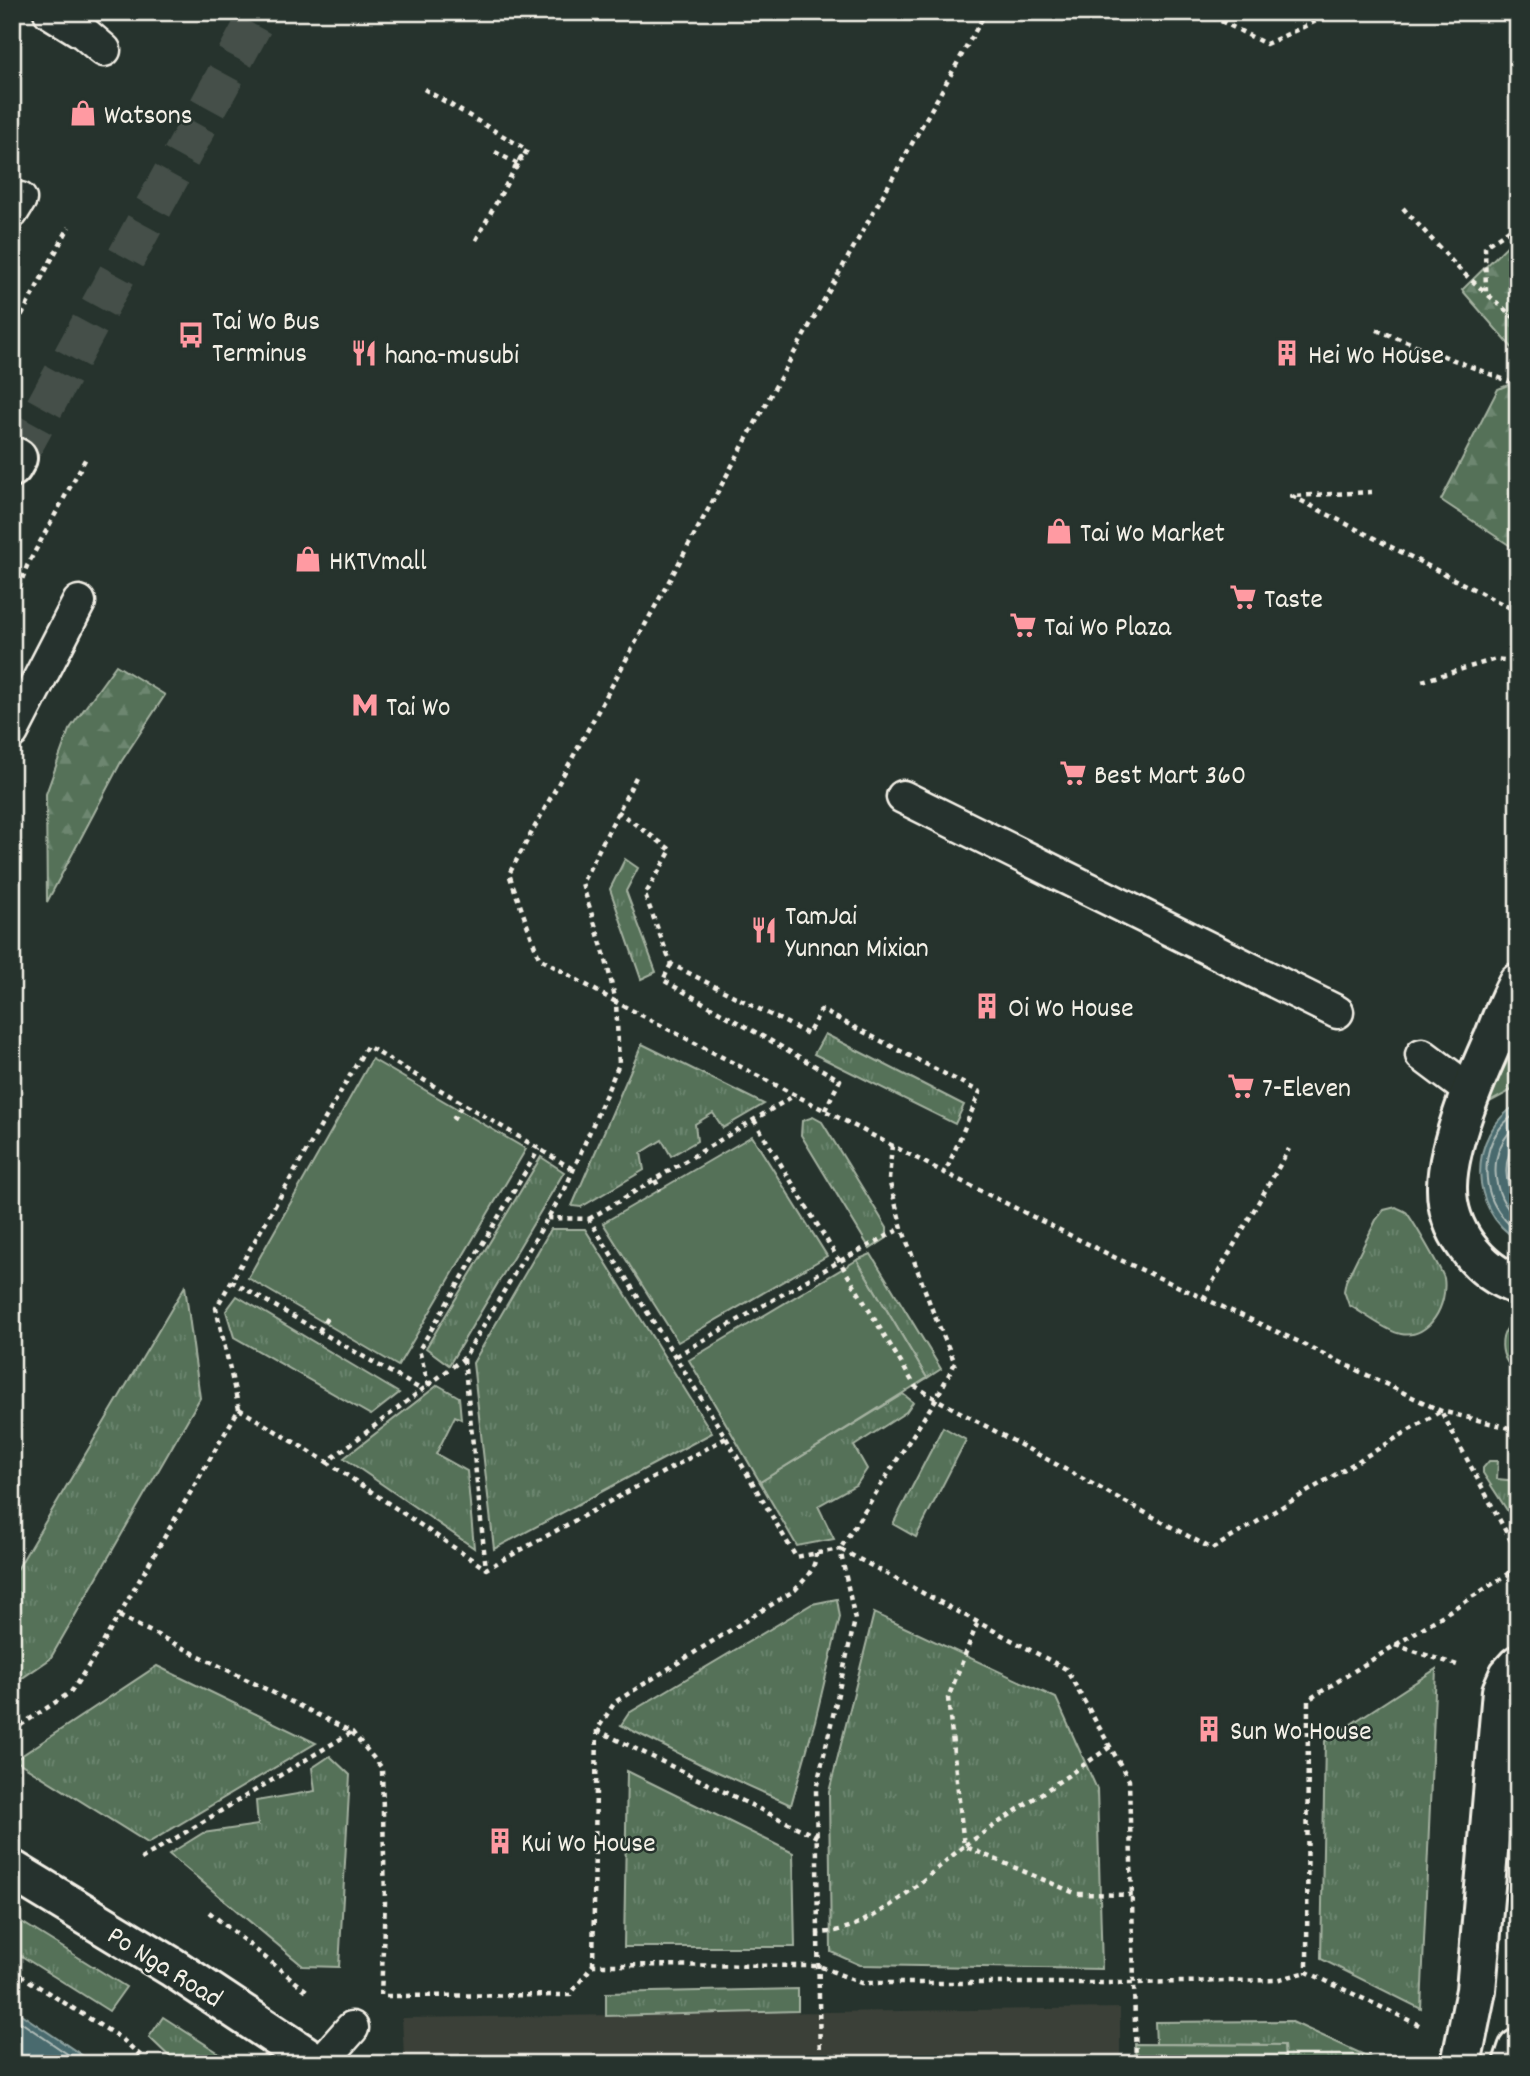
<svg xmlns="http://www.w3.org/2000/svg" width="1530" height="2076" viewBox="0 0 1530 2076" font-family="Dekko,sans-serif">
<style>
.built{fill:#3a4038}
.grass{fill:url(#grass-tufts);stroke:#a4b1a0;stroke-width:2}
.forest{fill:url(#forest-firs);stroke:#a4b1a0;stroke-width:2}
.pitch{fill:#547158;stroke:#a4b1a0;stroke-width:2}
.water{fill:#486b6e;stroke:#8da19f;stroke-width:2}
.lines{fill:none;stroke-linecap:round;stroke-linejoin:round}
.shore{stroke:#afbbb7;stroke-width:2}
.tertiary-tunnel{stroke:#455049;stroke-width:38;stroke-dasharray:38 19;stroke-linecap:butt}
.service-casing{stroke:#f4f1e8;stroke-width:37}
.minor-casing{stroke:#f4f1e8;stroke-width:44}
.tertiary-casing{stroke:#f4f1e8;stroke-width:44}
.path{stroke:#f4f1e8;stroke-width:4.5;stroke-dasharray:5 5;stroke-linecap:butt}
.service{stroke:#26332d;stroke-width:32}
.minor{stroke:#26332d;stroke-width:38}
.tertiary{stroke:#26332d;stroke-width:38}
.path-bridge{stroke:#f4f1e8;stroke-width:4.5;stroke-dasharray:5 5;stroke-linecap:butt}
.labels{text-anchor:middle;stroke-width:5;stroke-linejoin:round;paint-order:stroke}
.poi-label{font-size:28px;fill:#f4f1e8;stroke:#26332d;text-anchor:start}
.street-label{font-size:28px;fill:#f4f1e8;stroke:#26332d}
</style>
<defs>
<pattern id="grass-tufts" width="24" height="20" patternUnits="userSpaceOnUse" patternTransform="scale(1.75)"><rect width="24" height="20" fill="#547158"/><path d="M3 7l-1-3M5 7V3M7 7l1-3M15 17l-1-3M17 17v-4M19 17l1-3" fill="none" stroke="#6d8670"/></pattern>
<pattern id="forest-firs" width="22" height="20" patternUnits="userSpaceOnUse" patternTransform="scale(1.75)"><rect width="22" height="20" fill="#547158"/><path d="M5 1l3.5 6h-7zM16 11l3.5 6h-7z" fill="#6d8670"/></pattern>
</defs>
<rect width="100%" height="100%" fill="#26332d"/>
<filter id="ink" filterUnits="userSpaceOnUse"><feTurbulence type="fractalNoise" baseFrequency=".0143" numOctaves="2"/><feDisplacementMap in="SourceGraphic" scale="14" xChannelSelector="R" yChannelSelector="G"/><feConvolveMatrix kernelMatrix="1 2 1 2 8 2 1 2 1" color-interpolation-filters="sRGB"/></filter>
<g filter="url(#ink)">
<polygon class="built" points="1120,2008 1120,2064 411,2064 404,2057 402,2018"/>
<g class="grass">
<polygon points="625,859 638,868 626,891 656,972 641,979 610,889"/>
<polygon points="825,1034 964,1105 955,1124 814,1054"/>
<polygon points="642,1044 764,1104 723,1128 713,1113 695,1124 697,1141 671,1156 662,1140 641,1153 644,1170 581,1207 572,1206"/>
<polygon points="813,1117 822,1122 887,1228 887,1238 870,1249 801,1135 802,1121"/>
<polygon points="541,1157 564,1172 449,1365 426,1348"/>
<path d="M1396,1207C1399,1209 1403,1210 1406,1212C1411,1217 1442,1271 1444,1278C1448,1304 1430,1339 1401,1334C1387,1332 1362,1312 1349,1305L1344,1291L1346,1281L1376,1220L1384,1210Z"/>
<polygon points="551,1229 585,1229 712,1433 494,1549 473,1363"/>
<polygon points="871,1254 941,1369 927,1378 857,1260"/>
<polygon points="185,1286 200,1398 50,1659 12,1685 12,1578"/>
<polygon points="237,1296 399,1393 371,1415 234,1337 226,1311"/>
<path d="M1518,1318V1373C1498,1359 1496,1332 1518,1318Z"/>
<polygon points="438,1385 459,1397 461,1419 455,1416 436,1454 467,1471 474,1548 344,1458"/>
<polygon points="903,1394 913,1402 906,1412 854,1446 867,1469 857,1484 818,1506 834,1539 797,1546 760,1482"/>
<polygon points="943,1427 966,1440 916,1537 893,1524"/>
<polygon points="1489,1461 1498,1461 1497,1479 1518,1481 1518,1527 1483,1473 1483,1468"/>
<polygon points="837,1599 840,1617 815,1721 791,1805 700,1764 621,1725 629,1713 812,1604"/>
<polygon points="874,1613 1056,1698 1097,1789 1102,1969 860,1965 831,1952 829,1792"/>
<polygon points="157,1666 316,1743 148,1843 15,1760"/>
<polygon points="1436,1669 1421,2009 1321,1959 1325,1741"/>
<polygon points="330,1756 350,1775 339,1967 303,1966 169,1854 203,1833 258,1825 256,1801 315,1791 312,1768"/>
<polygon points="627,1771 793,1853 795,1947 624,1947"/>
<polygon points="12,1916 126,1987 109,2011 12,1950"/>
<polygon points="798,1989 798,2011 606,2016 606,1993"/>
<polygon points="163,2017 236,2064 177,2064 149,2037"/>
<polygon points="1290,2021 1384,2064 1285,2064 1284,2045 1156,2044 1155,2022"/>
</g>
<g class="forest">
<polygon points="1518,235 1518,337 1514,350 1462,290"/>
<polygon points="1518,381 1518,551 1441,500 1498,389"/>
<polygon points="116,665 165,695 121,762 47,902 46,794 69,730"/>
<polygon points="1518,1040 1518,1087 1486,1104"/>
</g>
<g class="pitch">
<polygon points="372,1059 526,1149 398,1366 248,1278"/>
<polygon points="752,1136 827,1256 678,1342 603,1223"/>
<polygon points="857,1260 927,1378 760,1482 689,1360"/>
<polygon points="1135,2044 1284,2045 1285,2064 1136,2064"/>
</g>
<g class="water">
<path d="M1518,1104V1240C1468,1210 1467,1134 1518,1104Z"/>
<polygon points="12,2008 95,2064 12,2064"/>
</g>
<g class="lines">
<g class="shore">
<path d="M1518,1112C1512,1117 1505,1121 1501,1127C1481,1151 1482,1192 1502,1216C1506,1222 1512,1227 1518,1232"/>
<path d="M1518,1124C1487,1150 1489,1192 1518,1220"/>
<path d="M1518,1138C1502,1159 1503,1184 1518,1205"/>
<polyline points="12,2016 82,2064"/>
</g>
<polyline class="tertiary-tunnel" points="17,458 260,12"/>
<g class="service-casing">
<g id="service">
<polyline points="50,12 84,33 104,50"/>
<polyline points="12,212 20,199"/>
<polyline points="12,732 79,602"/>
<polyline points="903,797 1337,1012"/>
<polyline points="1422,1055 1470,1091"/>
<polyline points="320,2064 352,2028"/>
</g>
</g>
<g class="minor-casing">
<g id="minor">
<path d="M1518,983C1508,1001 1501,1020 1494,1038C1476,1078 1448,1142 1447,1186C1446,1229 1477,1271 1518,1285"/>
<polyline points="1461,2064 1476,1990 1502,1691 1509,1675 1518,1665"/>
<polyline points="1513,2064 1518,2049"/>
</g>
</g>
<g class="tertiary-casing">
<g id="tertiary">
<polyline points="12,467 17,458"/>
<polyline points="12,1870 172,1967 318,2064"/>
</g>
</g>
<g class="path">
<polyline points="1203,12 1266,44 1336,12"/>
<polyline points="424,89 527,150 522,159 521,157 516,168 514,166"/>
<polyline points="1403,208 1461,271 1485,292"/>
<polyline points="1518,224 1485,246 1486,293 1518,321"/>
<polyline points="1377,330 1518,385"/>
<polyline points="12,333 69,227"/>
<polyline points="1372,492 1292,496 1518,612"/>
<polyline points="12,607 27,566 87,456"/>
<polyline points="1422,681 1496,659 1518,662"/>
<polyline points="636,777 582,883 606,960 616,1002 945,1173 1116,1258 1295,1340 1441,1411 1518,1430"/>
<polyline points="617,811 671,850 645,895 671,964 808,1034 821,1010 980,1092 945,1173"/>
<polyline points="671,964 663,980 840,1080 825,1110"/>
<polyline points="453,1120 463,1103"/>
<polyline points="754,1120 915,1386 936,1399 1212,1549 1441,1411 1518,1554"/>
<polyline points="892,1145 889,1180 902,1228 933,1312 955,1363 936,1399 840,1549 1066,1669 1129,1780 1134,1983 1276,1980 1307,1972"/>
<polyline points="655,1180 660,1190"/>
<polyline points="589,1219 795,1095"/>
<polyline points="231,1281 422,1390"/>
<polyline points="1203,1299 1289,1149"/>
<polyline points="319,1331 327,1318"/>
<polyline points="676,1356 840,1261 902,1228"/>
<polyline points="464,1359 486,1569"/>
<polyline points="429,1386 419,1350 539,1149"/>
<polyline points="239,1409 327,1462 464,1358 565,1189 619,1064 616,1002 539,958 509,874 775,387 986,12"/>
<path d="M726,1438L796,1557L840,1549L855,1620L816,1789L818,1933C872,1932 924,1878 964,1846L948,1698L977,1624"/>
<polyline points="327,1462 486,1569 726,1438 589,1219 547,1218"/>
<polyline points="119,1616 352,1732 382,1768 385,1902 381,1995"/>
<polyline points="1395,1645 1460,1666"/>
<polyline points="597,1730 817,1837"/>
<polyline points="12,1731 71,1692 97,1653 239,1409 216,1308 367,1046 571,1168 571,1173"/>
<polyline points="1110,1747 964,1846 1077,1894 1133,1895"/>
<polyline points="141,1859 352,1732"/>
<polyline points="209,1912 308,1992"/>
<polyline points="818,1933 820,2064"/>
<path d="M593,1965L597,1730L615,1702L795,1590C805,1579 816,1569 816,1553"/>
<polyline points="12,1970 122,2039 150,2064"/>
<polyline points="386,1996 570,1995 593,1965 819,1966 861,1983 1134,1983 1136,2064"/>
<polyline points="1419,2025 1307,1972 1308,1700 1518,1568"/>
</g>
<use href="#service" class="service"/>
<use href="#minor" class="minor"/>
<use href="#tertiary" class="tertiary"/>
<g class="path-bridge">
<polyline points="495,152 518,164"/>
<polyline points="476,240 521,157"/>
</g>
</g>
</g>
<defs>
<g id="shop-bare" transform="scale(2.1)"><path d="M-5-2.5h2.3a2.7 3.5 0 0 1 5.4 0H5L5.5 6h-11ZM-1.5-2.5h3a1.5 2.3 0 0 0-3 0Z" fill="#ff9aa2" stroke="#26332d" stroke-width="2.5" paint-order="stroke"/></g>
<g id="bus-bare" transform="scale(2.1)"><path d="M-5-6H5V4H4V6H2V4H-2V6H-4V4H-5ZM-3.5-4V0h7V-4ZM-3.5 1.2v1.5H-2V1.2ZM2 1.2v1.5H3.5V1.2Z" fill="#ff9aa2" stroke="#26332d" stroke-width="2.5" paint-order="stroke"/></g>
<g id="restaurant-bare" transform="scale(2.1)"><path d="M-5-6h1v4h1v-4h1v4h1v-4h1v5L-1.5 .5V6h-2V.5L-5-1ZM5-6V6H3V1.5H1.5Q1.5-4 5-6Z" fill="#ff9aa2" stroke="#26332d" stroke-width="2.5" paint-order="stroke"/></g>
<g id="building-bare" transform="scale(2.1)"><path d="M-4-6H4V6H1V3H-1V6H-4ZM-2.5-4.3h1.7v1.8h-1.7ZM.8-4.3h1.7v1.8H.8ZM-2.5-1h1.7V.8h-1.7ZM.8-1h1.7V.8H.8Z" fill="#ff9aa2" stroke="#26332d" stroke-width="2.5" paint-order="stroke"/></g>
<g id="supermarket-bare" transform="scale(2.1)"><path d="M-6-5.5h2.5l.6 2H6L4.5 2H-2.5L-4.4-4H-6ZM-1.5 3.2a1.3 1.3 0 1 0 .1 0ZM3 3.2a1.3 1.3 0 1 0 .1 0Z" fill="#ff9aa2" stroke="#26332d" stroke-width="2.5" paint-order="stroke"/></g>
<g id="metro-bare" transform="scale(2.1)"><path d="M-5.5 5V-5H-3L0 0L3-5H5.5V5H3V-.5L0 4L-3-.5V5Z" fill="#ff9aa2" stroke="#26332d" stroke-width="2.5" paint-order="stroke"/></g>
</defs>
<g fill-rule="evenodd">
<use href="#shop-bare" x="83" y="113"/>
<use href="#bus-bare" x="191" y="335"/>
<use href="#restaurant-bare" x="364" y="353"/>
<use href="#building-bare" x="1287" y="353"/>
<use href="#shop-bare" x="1059" y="531"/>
<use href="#shop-bare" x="308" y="559"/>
<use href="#supermarket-bare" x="1243" y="597"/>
<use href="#supermarket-bare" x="1023" y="625"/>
<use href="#metro-bare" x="365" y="705"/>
<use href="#supermarket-bare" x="1073" y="773"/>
<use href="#restaurant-bare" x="764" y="930"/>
<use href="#building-bare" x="987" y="1006"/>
<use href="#supermarket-bare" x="1241" y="1086"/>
<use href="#building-bare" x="1209" y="1729"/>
<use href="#building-bare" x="500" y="1841"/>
</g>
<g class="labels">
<g class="poi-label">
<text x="104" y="123">Watsons</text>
<text x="212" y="329">Tai Wo Bus<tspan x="212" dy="32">Terminus</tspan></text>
<text x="385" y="363">hana-musubi</text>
<text x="1308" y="363">Hei Wo House</text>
<text x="1080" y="541">Tai Wo Market</text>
<text x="329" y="569">HKTVmall</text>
<text x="1264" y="607">Taste</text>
<text x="1044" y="635">Tai Wo Plaza</text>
<text x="386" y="715">Tai Wo</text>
<text x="1094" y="783">Best Mart 360</text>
<text x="785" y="924">TamJai<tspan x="785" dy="32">Yunnan Mixian</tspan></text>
<text x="1008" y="1016">Oi Wo House</text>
<text x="1262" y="1096">7-Eleven</text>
<text x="1230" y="1739">Sun Wo House</text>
<text x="521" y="1851">Kui Wo House</text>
</g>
<g class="street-label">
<text transform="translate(166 1965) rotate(32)" y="10">Po Nga Road</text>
</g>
</g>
<rect width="1530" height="2076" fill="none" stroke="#26332d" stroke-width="42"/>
<rect x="21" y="21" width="1488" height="2034" fill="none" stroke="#f4f1e8" stroke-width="2.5" filter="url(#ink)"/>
</svg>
